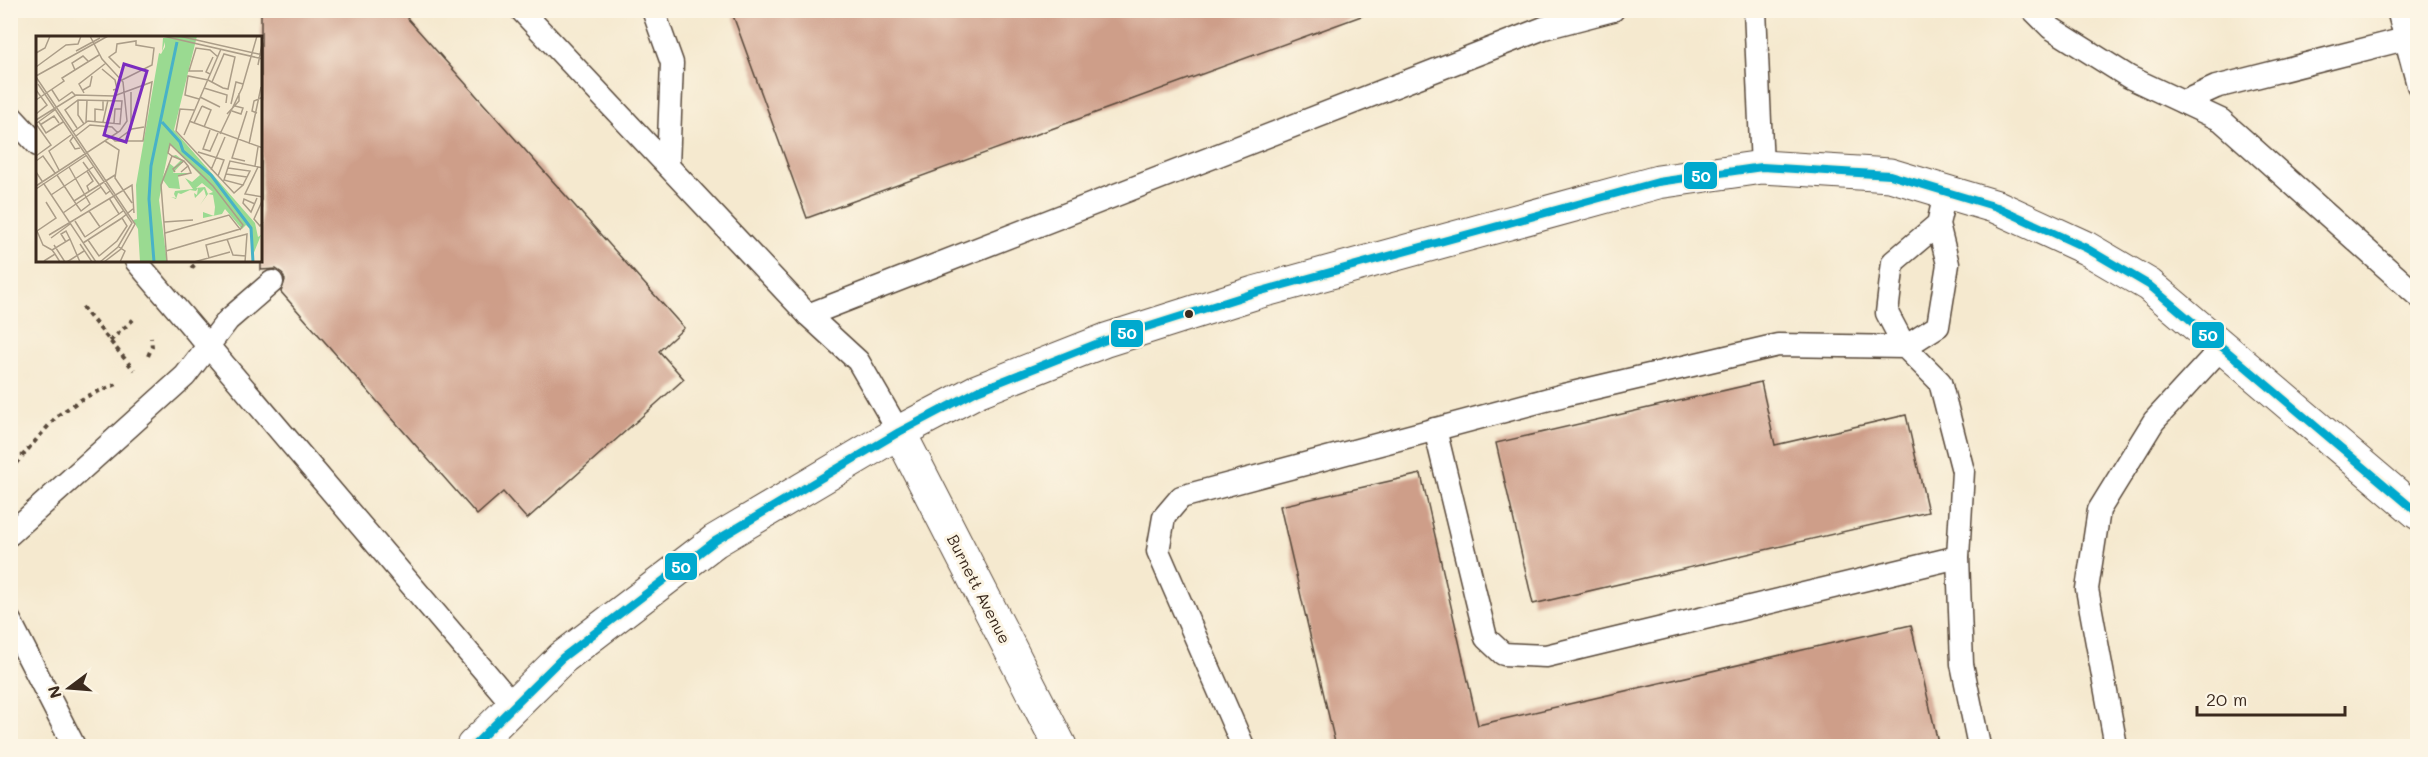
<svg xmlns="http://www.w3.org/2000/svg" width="2428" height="757" viewBox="0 0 2428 757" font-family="Mali,sans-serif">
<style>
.building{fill:#ce9e89}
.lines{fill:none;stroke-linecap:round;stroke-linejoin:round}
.service-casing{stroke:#574739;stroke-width:25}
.minor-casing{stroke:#574739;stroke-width:35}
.path{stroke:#574739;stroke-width:4;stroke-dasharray:4.5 4.5;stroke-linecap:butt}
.service{stroke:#fff;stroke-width:22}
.minor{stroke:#fff;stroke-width:33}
.bus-1-casing{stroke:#fcf5e5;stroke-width:12}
.bus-1{stroke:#00a9ce;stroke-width:8}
.bus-dot{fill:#3b2a1e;stroke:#fcf5e5;stroke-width:2}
.labels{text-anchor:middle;stroke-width:6;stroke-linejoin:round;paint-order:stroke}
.street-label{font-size:16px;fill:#3b2a1e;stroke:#fcf5e5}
.inset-river{fill:none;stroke:#48b2c7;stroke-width:3}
.inset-road{fill:none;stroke:#ab9d88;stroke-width:1.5}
.view{fill:#7b2cbf;fill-opacity:0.15;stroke:#7b2cbf;stroke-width:3}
.inset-edge{fill:none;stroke:#3b2a1e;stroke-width:3}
.line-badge{stroke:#fcf5e5;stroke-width:2}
.badge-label{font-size:16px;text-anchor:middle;font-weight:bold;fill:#fff}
</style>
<rect width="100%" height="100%" fill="#fcf5e5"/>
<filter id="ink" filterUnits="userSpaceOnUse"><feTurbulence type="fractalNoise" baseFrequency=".0167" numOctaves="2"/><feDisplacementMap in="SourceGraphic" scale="12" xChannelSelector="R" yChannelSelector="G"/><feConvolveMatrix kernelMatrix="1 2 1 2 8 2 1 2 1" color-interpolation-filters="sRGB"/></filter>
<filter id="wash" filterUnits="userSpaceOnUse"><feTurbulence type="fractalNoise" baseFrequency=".008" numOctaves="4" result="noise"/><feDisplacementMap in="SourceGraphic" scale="24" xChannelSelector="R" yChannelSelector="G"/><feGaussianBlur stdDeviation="1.35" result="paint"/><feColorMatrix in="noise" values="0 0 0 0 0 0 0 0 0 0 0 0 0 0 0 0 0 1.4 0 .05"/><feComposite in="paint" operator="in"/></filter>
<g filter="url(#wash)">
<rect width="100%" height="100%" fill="#f5e9cf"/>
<g id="blocks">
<g class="building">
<polygon points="261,10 400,10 684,328 659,351 684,379 527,519 503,492 477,515 281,292 285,280 282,273 276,269 261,270"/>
<polygon points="731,10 1363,10 1364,15 807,218"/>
<polygon points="1761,382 1775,445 1906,415 1928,512 1533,604 1496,443"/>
<polygon points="1421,474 1478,725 1911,625 1939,747 1336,747 1280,506"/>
</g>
</g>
</g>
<g filter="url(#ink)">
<use href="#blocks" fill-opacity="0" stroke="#574739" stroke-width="1.5"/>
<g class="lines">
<g class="service-casing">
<g id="service">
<polyline points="521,10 808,315 858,361 899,432"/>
<polyline points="653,10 672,63 668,166"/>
<polyline points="1755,10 1762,167"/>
<polyline points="2033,10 2051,28 2129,77 2221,120 2418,296"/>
<polyline points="2398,10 2418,85"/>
<polyline points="2183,102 2216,87 2405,39"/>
<polyline points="10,115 38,145"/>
<polyline points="1938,224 1893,262 1887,313 1905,347 1938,326 1948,264 1938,224 1946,190"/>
<polyline points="136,261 514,706"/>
<polyline points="808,315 1544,28 1613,10"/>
<polyline points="1435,429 1486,638 1503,654 1546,656 1958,557"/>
<polyline points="10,534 185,376 228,320 272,282"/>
<polyline points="10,621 74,746"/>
<polyline points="1243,746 1158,551 1164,517 1181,497 1564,395 1778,345 1905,347 1940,382 1963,471 1958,557 1962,664 1979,746"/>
<polyline points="2116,746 2087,589 2099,510 2154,421 2222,347"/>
</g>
</g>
<g class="minor-casing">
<g id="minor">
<polyline points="899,432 1060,746"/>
<polyline points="473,746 562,658 715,541 899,432 977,391 1106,340 1254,293 1658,182 1762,167 1890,175 1997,207 2086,248 2149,285 2418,513"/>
</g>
</g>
<g class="path">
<polyline points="191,268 197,263"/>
<polyline points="82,307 134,370"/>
<polyline points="110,341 136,317"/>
<polyline points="148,356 152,347 151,338"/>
<polyline points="10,470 57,416 85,397 117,384"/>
</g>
<use href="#service" class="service"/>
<use href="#minor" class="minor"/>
<g class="bus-1-casing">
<polyline id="bus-1" points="473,746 562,658 715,541 899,432 977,391 1106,340 1254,293 1658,182 1762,167 1890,175 1997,207 2086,248 2149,285 2418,513"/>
</g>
<use href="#bus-1" class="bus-1"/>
</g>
</g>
<circle class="bus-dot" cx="1189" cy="314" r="5"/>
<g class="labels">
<g class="street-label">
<text transform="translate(979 589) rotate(63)" y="6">Burnett Avenue</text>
</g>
</g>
<g transform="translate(36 36)">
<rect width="226" height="226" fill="#f5e9cf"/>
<path d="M161,0L138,94L219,187L222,201L225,199L217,219L214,193L210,189L206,193L189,173L186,178L167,182V176L178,180L179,171L177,159L172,158L177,156L166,147L160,152L169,151L172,158L164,169L170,160L168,153L159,162L158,157L161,159L162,152L160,155L154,154L145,158L142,157L140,163L135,161L140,162L138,158L139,155L157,153L149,142L156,146L164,139L134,108L127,141L133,127L138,131L145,124L136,120L140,119L148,125L137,137H155L142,140L144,153L133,152L127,144L123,164L131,226H104L102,193L97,184L101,183L100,149L123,17L125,18L129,11V6L126,16L127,2Z" fill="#9ada91"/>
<path class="inset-river" d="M126,86L144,106L147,115L175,139L215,192L217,226M118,226L113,163L115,130L141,6"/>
<path class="inset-road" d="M127,0L227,23M143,0L227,19M40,15L64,2M0,17L9,12L14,0M222,29L227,3M0,31L30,9L42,8L45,0M84,32L73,21L80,16L81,8L100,5V9L118,12L116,29L86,44M66,33L79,44L81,53L77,54M39,34L36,27L47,20L52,25M167,35H153L160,12L174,14L182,21M174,38L170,36L177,21M0,40L72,0M0,41L99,188L85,213L68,226M172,44L187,52L192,53L199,21L188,18L176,46M2,48L96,187L82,211L64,226M168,52L191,59L190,67M0,54L11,69L0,78M16,54L23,65L36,56L40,60M47,54L54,50L56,40M95,56V93M48,57L43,48L70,27M164,61L184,71M163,63L149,59L152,40L172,44M0,64L28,45L26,42L63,19M42,65V79L48,88M195,68L200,46L207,48M166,70L175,74L168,91M158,74L144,73L140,95L198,157L207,149L188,144L194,125L227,132M196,75L205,78L207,72L199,70M221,77L216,75L218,65L227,61M191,78L203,65V57M0,84L40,59L78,60L116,46L107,105H79L75,101M59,85V73L67,74V65M153,85L227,112M3,86L10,97L27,86M50,86L51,64M67,86L72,64M1,87L20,73M78,87L79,73H86M158,87L166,70M4,89L18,80L23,87M174,94L167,113L174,115L182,97M37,96L52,85L84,88L86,65L42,64L29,74L41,92M184,98L206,52L221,0M148,99L185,13M40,100L54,89L76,91L82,97M37,101L34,105L39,113L44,112M81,104L96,93L108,91M69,105L83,114L79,142L96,167M213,108L225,51M162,116L188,124L182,140M0,120L15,109L0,88M136,120L132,117L134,108L177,150L207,189L204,194M0,125L7,120L19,137M209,125L196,122L211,75M47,126L70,158L74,155M219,130L222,111M222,131L209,158L227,161M192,132L214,135L207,149M23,134L13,115L35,99M175,134L189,101M51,135L57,145L51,150L53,155M0,136L60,226M139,136L137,133L148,125L152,130L145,136M190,138L211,141M21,139L40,168L65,151M142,140L155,137L152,130M0,150L84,95L91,85L87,46L66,23L54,0M0,153L51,119M15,159L57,131M73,162L83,178L87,175M227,163L218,183L224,190L227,186M38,165L79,139M10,166L20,182L1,195L7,209L16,214M219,168L208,163L207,167L215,176L221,162M53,175L64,191M27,177L40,168L45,175L54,168L33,131M39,185L49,201M128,186L157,184M129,197L193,179L204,193L130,215M13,199L96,149L98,177M49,201L83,178M15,202L34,188M191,203L197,219L210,220M52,204L63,220L81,205L91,190L86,182L98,172M30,206L25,198L30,195L34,203M47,207L86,182M44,208L56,226M18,209L29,226M83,211L89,215L84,226M19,218L16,214L34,203L44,226M173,222L170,209L211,198L209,226M8,225L19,218L24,226M31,226L48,215M131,226L125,149L136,120L148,125M158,226L194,216"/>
<path class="view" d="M88,28L111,35L90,106L68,99Z"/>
<rect width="226" height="226" class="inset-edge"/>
</g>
<g class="line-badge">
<rect x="1683" y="161" width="35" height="29" rx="6" fill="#00a9ce"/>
<rect x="1110" y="319" width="34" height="29" rx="6" fill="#00a9ce"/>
<rect x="2191" y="321" width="34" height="28" rx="6" fill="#00a9ce"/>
<rect x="664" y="552" width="34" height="29" rx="6" fill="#00a9ce"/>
</g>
<g class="badge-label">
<text x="1701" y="182">50</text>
<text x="1127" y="339">50</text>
<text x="2208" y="341">50</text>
<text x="681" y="573">50</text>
</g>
<rect width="2428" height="757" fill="none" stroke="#fcf5e5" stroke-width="36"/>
<g transform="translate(69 688) rotate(254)" stroke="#fcf5e5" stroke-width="4.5" paint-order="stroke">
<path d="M0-4.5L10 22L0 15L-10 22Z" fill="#3b2a1e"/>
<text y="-9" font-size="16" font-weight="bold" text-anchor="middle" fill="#3b2a1e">N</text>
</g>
<path d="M2197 706v9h148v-9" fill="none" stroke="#3b2a1e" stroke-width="3"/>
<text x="2206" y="706" font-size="18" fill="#3b2a1e" stroke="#fcf5e5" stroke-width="4.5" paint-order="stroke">20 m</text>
</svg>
